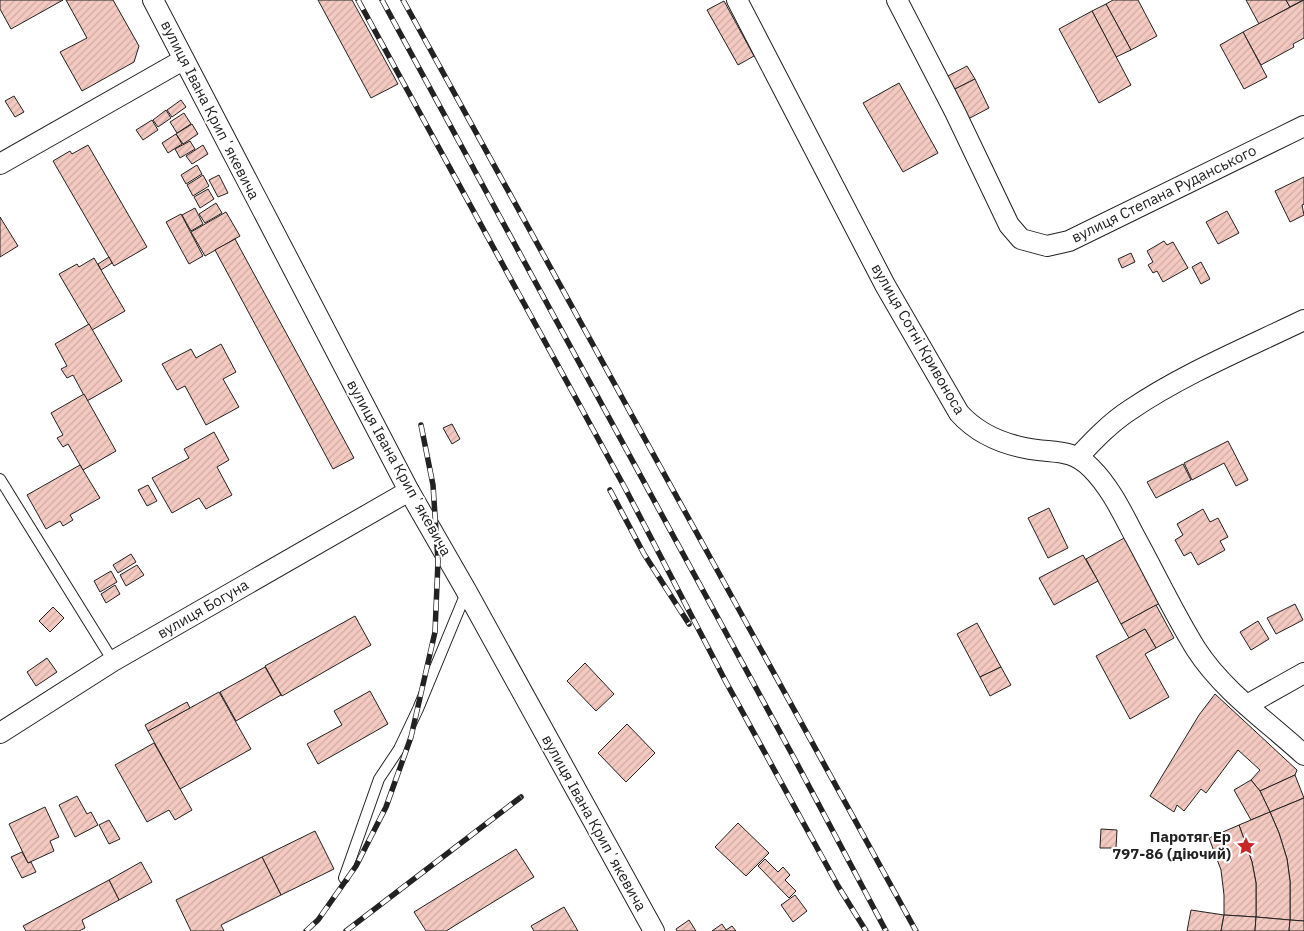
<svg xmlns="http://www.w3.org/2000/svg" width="1304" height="931" viewBox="0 0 1304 931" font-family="'IBM Plex Sans',sans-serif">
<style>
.building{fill:url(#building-hatch);stroke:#222}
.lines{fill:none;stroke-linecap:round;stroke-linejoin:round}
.lane-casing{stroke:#222;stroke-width:12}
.street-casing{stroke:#222;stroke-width:22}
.lane{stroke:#fff;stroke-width:10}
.street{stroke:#fff;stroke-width:20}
.rail-casing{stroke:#222;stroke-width:5.5}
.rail{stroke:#fff;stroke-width:4;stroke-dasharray:11;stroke-linecap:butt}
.labels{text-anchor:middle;stroke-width:4;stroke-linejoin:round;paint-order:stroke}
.street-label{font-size:15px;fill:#222;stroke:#fff}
.poi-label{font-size:15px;font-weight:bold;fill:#222;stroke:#fff;text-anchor:end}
</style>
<defs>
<pattern id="building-hatch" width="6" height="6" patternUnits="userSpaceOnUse" patternTransform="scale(1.25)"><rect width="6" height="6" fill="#f3c9c0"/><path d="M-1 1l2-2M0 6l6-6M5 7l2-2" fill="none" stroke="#d0aca5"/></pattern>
</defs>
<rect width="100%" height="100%" fill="#fff"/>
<g class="building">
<polygon points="0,0 63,0 11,29 0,9"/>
<polygon points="66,0 113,0 139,46 134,62 82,91 60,52 87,38"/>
<polygon points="318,0 352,0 398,84 371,98"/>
<polygon points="1113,0 1138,0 1157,36 1131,50 1106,4"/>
<polygon points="1246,0 1286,0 1290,7 1259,24"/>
<polygon points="1286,0 1303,0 1290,7"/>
<polygon points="1304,0 1304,38 1293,44 1294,47 1261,65 1243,32"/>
<polygon points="724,1 754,56 738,65 707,10"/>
<polygon points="1106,4 1131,50 1116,57 1092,11"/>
<polygon points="1092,11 1131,85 1099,103 1059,29"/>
<polygon points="1243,32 1267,77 1244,89 1220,45"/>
<polygon points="967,66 975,79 953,90 946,77"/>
<polygon points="975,79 989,108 968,119 953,90"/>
<polygon points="899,83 938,153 903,172 863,103"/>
<polygon points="14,96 24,112 15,117 5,101"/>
<polygon points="181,100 186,107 172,117 167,110"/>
<polygon points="166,110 171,118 158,127 153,120"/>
<polygon points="184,113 191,124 177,133 170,122"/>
<polygon points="152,120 158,130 143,140 136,130"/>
<polygon points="192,124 198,134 183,144 176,134"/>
<polygon points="176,134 182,144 168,153 162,143"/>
<polygon points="190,141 195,149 180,158 175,149"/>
<polygon points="88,145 147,247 114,266 53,161 70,151 72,154"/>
<polygon points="203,145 208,154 192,164 186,156"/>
<polygon points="197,165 202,174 186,184 181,175"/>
<polygon points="203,175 209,186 193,196 187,185"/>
<polygon points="219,175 228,193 218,197 209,180"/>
<polygon points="1304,177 1304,204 1302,205 1304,215 1290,222 1275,191"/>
<polygon points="208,189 214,199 200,208 194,197"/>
<polygon points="216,203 222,213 205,223 199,214"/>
<polygon points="195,208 203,224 191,231 182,215"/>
<polygon points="1227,211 1239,233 1218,244 1206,222"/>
<polygon points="226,212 240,236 205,256 191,232"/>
<polygon points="181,214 203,256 189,264 166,222"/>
<polygon points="0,217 18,246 0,257"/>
<polygon points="235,239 354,458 333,469 215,250"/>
<polygon points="1164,241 1167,245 1173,242 1188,268 1163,282 1157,271 1153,273 1148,265 1153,262 1147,251"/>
<polygon points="1131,253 1135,262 1122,268 1118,259"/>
<polygon points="109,257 112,263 101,270 98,264"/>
<polygon points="94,258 125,311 92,330 59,274 77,264 79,267"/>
<polygon points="1201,262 1210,279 1201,284 1192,267"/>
<polygon points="89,324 122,381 87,401 73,375 67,378 61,369 67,366 55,344"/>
<polygon points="221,344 236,372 223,379 239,407 206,425 185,386 177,390 162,364 191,349 196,358"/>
<polygon points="84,394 116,451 83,470 68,444 63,447 57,438 63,435 51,413"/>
<polygon points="452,424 460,439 452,444 443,428"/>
<polygon points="214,432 229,460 217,467 232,495 206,509 199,498 172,513 152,478 189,458 184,449"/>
<polygon points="1228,441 1248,480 1236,486 1224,463 1192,480 1184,463"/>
<polygon points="1183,464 1191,480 1156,498 1147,482"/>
<polygon points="80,465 100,498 70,515 73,520 63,526 60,521 46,529 27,495"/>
<polygon points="148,485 157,501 147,506 138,490"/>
<polygon points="1049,508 1068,548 1048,558 1028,518"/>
<polygon points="1203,509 1210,522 1218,518 1228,537 1220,541 1225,550 1198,565 1191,552 1184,556 1175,540 1183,535 1177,524"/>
<polygon points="1126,537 1162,602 1121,624 1086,559"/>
<polygon points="131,554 136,562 118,573 113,565"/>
<polygon points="1083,555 1098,581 1054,605 1039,578"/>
<polygon points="137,565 144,575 126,586 120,575"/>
<polygon points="111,571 117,582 100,592 94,581"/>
<polygon points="115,585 120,594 106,603 101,594"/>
<polygon points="1295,604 1303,620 1276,634 1267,618"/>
<polygon points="1156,605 1174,638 1156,648 1145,629 1129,638 1121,624"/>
<polygon points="53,607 64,618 50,632 39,621"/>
<polygon points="355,616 371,645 282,696 265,666"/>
<polygon points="1258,621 1269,639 1251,650 1240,632"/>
<polygon points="977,623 1001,667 980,677 957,634"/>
<polygon points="1145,629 1156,648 1145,654 1169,697 1130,719 1096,656"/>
<polygon points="47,658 57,672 36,686 27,672"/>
<polygon points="585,663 614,694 596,711 567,681"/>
<polygon points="265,667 281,695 236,721 220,692"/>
<polygon points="1001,667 1011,685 990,696 980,677"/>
<polygon points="370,691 388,724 318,764 307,744 342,725 334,711"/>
<polygon points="219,692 251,749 180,789 148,731"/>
<polygon points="1215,694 1297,770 1295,775 1260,791 1251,780 1260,770 1238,750 1206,793 1201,789 1184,811 1177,805 1174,812 1150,796 1199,715"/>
<polygon points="187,702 190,708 148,731 145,725"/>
<polygon points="627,724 655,753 626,782 598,753"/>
<polygon points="154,743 192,810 175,820 169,810 147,822 115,765"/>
<polygon points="1295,775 1304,798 1270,812 1260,791"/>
<polygon points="1251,780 1260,791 1270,812 1251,820 1234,790"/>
<polygon points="77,796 87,814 91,812 98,825 75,837 59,805"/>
<polygon points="1304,798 1304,921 1290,920 1290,881 1287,859 1279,833 1270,812"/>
<polygon points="45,807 59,837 50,841 54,851 28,863 9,824"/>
<polygon points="1270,812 1279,833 1287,859 1290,881 1290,920 1256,917 1256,883 1252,862 1239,825"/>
<polygon points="109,820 120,839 109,844 99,825"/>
<polygon points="738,823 769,853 746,876 715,847"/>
<polygon points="1239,825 1252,862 1256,883 1256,917 1224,915 1224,895 1221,870 1209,838"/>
<polygon points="1101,829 1117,830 1116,848 1100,848"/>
<polygon points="315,831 334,869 281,895 262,857"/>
<polygon points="516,849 534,877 446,931 426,931 414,912"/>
<polygon points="22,852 28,863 31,862 36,872 22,878 11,857"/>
<polygon points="262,857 281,895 221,925 224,931 191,931 176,900"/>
<polygon points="765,859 778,872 783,867 790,875 785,880 796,891 789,898 758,866"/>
<polygon points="141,862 152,882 119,900 109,880"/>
<polygon points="109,880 119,900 82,920 85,928 79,931 26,931 23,926"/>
<polygon points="795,895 807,911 793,922 781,905"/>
<polygon points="564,907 578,931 534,931 531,926"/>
<polygon points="1191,910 1224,915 1221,931 1187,931"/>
<polygon points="1224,915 1256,917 1255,931 1221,931"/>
<polygon points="1256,917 1290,920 1289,931 1255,931"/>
<polygon points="689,920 696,931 677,931 676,929"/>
<polygon points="1290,920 1304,921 1304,931 1289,931"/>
<polygon points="722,924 726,930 732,926 736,931 712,931"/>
</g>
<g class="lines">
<g class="lane-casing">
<g id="lane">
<polyline points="0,479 113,661"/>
<polyline points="344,878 379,779 399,749 418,709 466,593"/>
</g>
</g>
<g class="street-casing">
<g id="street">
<polyline points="153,0 409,491 467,592 654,931"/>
<path d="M737,0L885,285L959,413C976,432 1000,443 1025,448C1052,454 1070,447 1091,468C1110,487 1122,512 1134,535C1155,573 1173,612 1196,649C1223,691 1267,721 1304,755"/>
<polyline points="897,0 955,112 1009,225 1021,239 1047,246 1069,241 1304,126"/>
<polyline points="0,164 183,60"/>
<path d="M1078,457C1094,440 1110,423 1130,410C1183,374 1246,348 1304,320"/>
<polyline points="1247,705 1304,673"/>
<polyline points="0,733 113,661 409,491"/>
</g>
</g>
<use href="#lane" class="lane"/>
<use href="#street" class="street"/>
<g class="rail-casing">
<g id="rail">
<polyline points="358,0 625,488 726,682 838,886 866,931"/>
<polyline points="382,0 794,758 886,931"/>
<polyline points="403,0 916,931"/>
<polyline points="610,490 644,554 689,624"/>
<polyline points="306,931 318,920 356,866 386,807 411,737 435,632 438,561 433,485 421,425"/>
<polyline points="346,931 521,797"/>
</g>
</g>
<use href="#rail" class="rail"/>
</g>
<defs>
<g id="sight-bare" transform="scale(1.5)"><path d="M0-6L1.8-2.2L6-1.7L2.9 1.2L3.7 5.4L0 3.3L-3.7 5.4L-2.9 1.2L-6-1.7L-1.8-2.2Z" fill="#c62828" stroke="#fff" stroke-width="2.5" paint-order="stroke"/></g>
</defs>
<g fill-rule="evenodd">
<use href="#sight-bare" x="1246" y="846"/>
</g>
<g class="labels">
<g class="street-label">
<text transform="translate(210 110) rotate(63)" y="5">вулиця Івана Крипʼякевича</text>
<text transform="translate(1164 194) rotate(-26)" y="5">вулиця Степана Руданського</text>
<text transform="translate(918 339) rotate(60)" y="5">вулиця Сотні Кривоноса</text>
<text transform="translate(399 468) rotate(61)" y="5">вулиця Івана Крипʼякевича</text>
<text transform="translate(203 609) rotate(-30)" y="5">вулиця Богуна</text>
<text transform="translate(594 823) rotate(61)" y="5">вулиця Івана Крипʼякевича</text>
</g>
<g class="poi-label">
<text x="1231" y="842">Паротяг Ер<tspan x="1231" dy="17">797-86 (діючий)</tspan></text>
</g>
</g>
</svg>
